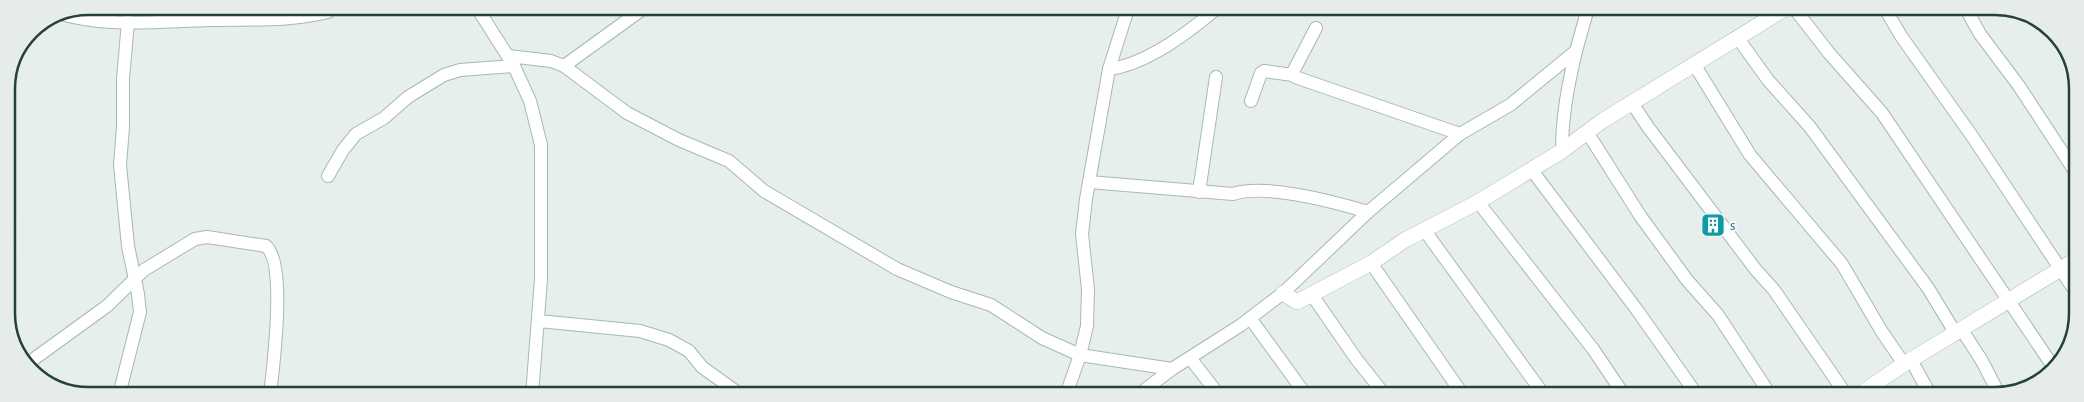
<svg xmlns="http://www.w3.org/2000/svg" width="2084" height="402" viewBox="0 0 2084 402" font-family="'Alegreya Sans',sans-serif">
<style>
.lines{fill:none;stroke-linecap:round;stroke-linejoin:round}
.minor-casing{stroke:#a8b8b2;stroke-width:14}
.tertiary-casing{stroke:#a8b8b2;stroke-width:16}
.minor{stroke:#fff;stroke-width:12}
.tertiary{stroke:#fff;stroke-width:15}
.labels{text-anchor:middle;stroke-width:4;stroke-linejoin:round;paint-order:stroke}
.culture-label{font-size:15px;fill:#0d838f;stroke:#f7fbf9;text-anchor:start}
.rim{fill:none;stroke:#24423a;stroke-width:2.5}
</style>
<rect width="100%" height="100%" fill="#e6efeb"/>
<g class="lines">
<g class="minor-casing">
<g id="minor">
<polyline points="1884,7 1901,36 1972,136 2077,294"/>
<polyline points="1965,7 1980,34 2019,86 2076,173"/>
<polyline points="1794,8 1829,53 1882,113 2054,368"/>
<polyline points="479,11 514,66 530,101 541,145 541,279 532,395"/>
<path d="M58,13C105,28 161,21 210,20C249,19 289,22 328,12"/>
<polyline points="1316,28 1293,72 1295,77 1460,134"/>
<polyline points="1737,37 1768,80 1810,127 1928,288 1956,334"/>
<polyline points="509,56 551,61 564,66 627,113 679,140 729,161 764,191 897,269 951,292 991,305 1042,338 1080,355 1172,369 1241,325 1283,293 1368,212 1460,134 1510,105 1576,51 1588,8"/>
<polyline points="1694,64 1750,155 1842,264 1882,332 1904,364"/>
<polyline points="564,66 640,11"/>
<path d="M1109,69C1145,65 1189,32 1216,9"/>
<polyline points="1251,101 1261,73 1264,71 1293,75"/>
<polyline points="1632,103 1648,127 1756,270 1774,290 1847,396"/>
<polyline points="1587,132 1641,217 1687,280 1718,315 1771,396"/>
<path d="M1562,151C1562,116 1568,85 1576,51"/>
<polyline points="1531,169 1637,310 1697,395"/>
<polyline points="328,176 343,150 356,134 384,118 408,97 444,75 460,70 514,66"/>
<path d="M1089,182L1233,194C1264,183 1335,202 1368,212"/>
<polyline points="1199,192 1216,77"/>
<polyline points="1478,202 1593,349 1624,395"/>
<polyline points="1425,231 1544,395"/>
<polyline points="1371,263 1463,395"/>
<polyline points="1312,295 1357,360 1385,395"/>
<polyline points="1250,318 1306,395"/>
<polyline points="539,321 640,331 669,340 689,351 702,367 741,395"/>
<polyline points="1962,330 1982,361 2000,396"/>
<polyline points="1190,358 1219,395"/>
<polyline points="1911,360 1931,396"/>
<path d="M27,364L107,306L144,270L195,239L207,237L266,246C287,264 273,367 270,395"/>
<polyline points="119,395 140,312 138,294 128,246 120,165 123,127 123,79 128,21"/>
<polyline points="1066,395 1080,355 1087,326 1088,289 1082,234 1086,199 1109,69 1128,9"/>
<polyline points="1138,395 1172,369"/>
</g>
</g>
<g class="tertiary-casing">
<g id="tertiary">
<polyline points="1283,293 1297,302 1371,263 1405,240 1478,202 1562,151 1602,121 1786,8"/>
<polyline points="1857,396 1904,364 2077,259"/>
</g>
</g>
<use href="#minor" class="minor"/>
<use href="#tertiary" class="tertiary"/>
</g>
<defs>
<g id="building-square" transform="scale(1.25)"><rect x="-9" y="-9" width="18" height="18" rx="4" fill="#0f9aa8" stroke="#f7fbf9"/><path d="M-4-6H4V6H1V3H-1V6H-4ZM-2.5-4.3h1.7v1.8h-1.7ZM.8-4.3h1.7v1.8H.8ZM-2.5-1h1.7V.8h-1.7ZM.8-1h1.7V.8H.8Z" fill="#fff"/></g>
</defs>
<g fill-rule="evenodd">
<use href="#building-square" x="1713" y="225"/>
</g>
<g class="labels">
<g class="culture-label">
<text x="1730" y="230">s</text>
</g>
</g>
<path d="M0 0H2084V402H0ZM89 15H1995A74 74 0 0 1 2069 89V313A74 74 0 0 1 1995 387H89A74 74 0 0 1 15 313V89A74 74 0 0 1 89 15Z" fill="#e6ecea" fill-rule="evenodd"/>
<path class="rim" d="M89 15H1995A74 74 0 0 1 2069 89V313A74 74 0 0 1 1995 387H89A74 74 0 0 1 15 313V89A74 74 0 0 1 89 15Z"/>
</svg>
